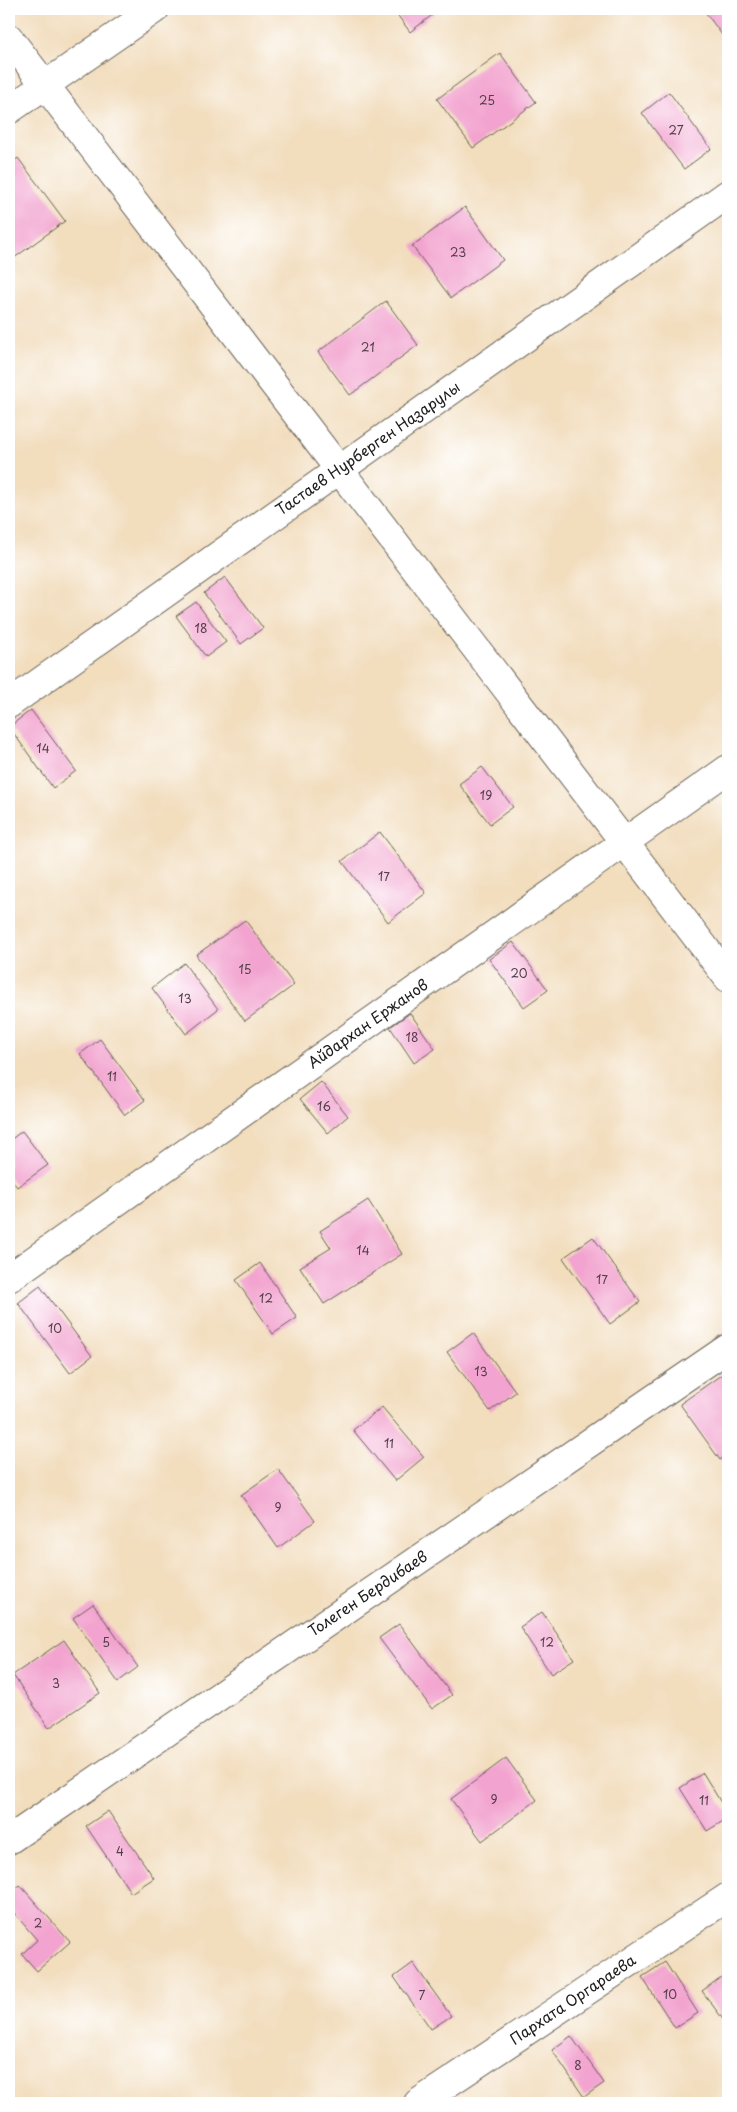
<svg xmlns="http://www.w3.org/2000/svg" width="737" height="2112" viewBox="0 0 737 2112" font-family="'Playpen Sans',sans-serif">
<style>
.building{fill:#f2a3cf}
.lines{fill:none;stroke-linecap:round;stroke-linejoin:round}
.minor-casing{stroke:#676054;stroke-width:30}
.minor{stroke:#fff;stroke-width:28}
.labels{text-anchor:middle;stroke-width:4.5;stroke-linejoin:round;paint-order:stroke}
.number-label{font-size:12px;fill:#523e49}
.street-label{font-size:15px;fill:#1c1c1c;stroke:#fff}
</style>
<rect width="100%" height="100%" fill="#fff"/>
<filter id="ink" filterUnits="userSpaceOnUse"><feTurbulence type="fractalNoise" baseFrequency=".02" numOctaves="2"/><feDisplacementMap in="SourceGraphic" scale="10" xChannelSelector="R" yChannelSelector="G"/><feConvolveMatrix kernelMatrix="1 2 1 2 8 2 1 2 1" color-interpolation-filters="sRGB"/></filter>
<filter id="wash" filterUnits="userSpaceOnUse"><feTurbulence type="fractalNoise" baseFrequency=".0096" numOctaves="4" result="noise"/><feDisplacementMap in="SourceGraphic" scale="20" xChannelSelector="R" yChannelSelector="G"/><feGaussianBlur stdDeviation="1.12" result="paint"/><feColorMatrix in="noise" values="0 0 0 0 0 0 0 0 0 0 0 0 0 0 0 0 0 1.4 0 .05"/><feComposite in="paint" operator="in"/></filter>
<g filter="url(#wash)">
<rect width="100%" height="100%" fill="#f2ddbd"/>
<g id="blocks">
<g class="building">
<polygon points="393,9 440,9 410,32"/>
<polygon points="703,9 728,9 728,43"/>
<polygon points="500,53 536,102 473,148 437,99"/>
<polygon points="669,92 711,149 684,169 642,113"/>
<polygon points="18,158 65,221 10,261 9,259 9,165"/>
<polygon points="465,207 503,260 451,298 412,246"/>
<polygon points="386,301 418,345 350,395 318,352"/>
<polygon points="225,577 263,628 241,644 204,593"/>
<polygon points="196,602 226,642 206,657 176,616"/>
<polygon points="31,710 76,771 53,788 9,727"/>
<polygon points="482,767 513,807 490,824 459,784"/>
<polygon points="380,832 426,893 388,922 342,861"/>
<polygon points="245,920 294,985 245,1021 196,955"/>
<polygon points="513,942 548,990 524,1007 489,959"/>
<polygon points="184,963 218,1009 186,1034 152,988"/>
<polygon points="410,1013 435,1049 414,1063 390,1027"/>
<polygon points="100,1039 145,1100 125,1115 80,1054"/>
<polygon points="321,1082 348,1116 328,1133 300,1099"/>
<polygon points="22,1131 48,1165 17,1187 9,1176 9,1141"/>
<polygon points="368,1200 402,1254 324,1304 300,1267 331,1248 320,1231"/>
<polygon points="593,1237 640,1302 610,1324 563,1258"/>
<polygon points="260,1263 297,1318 273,1334 236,1280"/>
<polygon points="40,1286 92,1356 70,1373 18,1303"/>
<polygon points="473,1333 516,1392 490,1411 447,1352"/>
<polygon points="728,1370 728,1454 720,1460 680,1404"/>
<polygon points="382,1407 424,1457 395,1481 353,1430"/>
<polygon points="278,1469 315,1521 278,1548 241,1495"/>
<polygon points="93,1604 138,1667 118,1682 73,1618"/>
<polygon points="542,1612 574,1659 551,1674 520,1627"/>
<polygon points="399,1624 452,1695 432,1709 379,1638"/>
<polygon points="64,1640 100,1693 49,1728 13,1675"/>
<polygon points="506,1758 537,1800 482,1841 451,1799"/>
<polygon points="703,1773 728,1814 728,1818 707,1831 680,1788"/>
<polygon points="108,1811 154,1878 131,1893 86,1826"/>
<polygon points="20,1885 70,1942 37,1971 22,1954 37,1940 9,1907 9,1894"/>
<polygon points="665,1962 698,2013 675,2028 642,1977"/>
<polygon points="413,1963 451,2016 431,2029 394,1977"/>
<polygon points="728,1972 728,2026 702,1991"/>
<polygon points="571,2036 604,2083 584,2097 552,2050"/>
</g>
</g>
</g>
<g filter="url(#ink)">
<use href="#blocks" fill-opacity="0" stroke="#676054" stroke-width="1"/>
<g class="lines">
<g class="minor-casing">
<g id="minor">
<polyline points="9,38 728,978"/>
<polyline points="9,110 155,9"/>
<polyline points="9,704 728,194"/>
<polyline points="9,1278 728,769"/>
<polyline points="9,1840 728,1348"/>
<polyline points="418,2103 728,1897"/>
</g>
</g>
<use href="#minor" class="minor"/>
</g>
</g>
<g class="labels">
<g class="number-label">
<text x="487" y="105">25</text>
<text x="676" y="135">27</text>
<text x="458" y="257">23</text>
<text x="368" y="352">21</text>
<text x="201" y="633">18</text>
<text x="43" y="753">14</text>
<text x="486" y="800">19</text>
<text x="384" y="881">17</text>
<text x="245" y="974">15</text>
<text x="519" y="978">20</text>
<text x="185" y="1003">13</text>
<text x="412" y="1042">18</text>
<text x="112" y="1081">11</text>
<text x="324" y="1111">16</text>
<text x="363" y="1255">14</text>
<text x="602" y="1284">17</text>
<text x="266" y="1303">12</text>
<text x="55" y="1333">10</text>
<text x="481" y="1376">13</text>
<text x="389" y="1448">11</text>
<text x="278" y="1512">9</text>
<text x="106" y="1647">5</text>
<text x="547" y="1647">12</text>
<text x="56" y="1688">3</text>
<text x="494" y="1804">9</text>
<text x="704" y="1805">11</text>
<text x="120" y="1856">4</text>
<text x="38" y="1928">2</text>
<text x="670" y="1999">10</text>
<text x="422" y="2000">7</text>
<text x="578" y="2070">8</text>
</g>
<g class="street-label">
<text transform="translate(368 449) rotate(-35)" y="5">Тастаев Нурберген Назарулы</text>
<text transform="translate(368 1024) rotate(-35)" y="5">Айдархан Ержанов</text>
<text transform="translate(368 1594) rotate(-34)" y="5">Толеген Бердибаев</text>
<text transform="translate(573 2000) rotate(-34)" y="5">Пархата Оргараева</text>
</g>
</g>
<rect width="737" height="2112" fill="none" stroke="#fff" stroke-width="30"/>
</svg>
